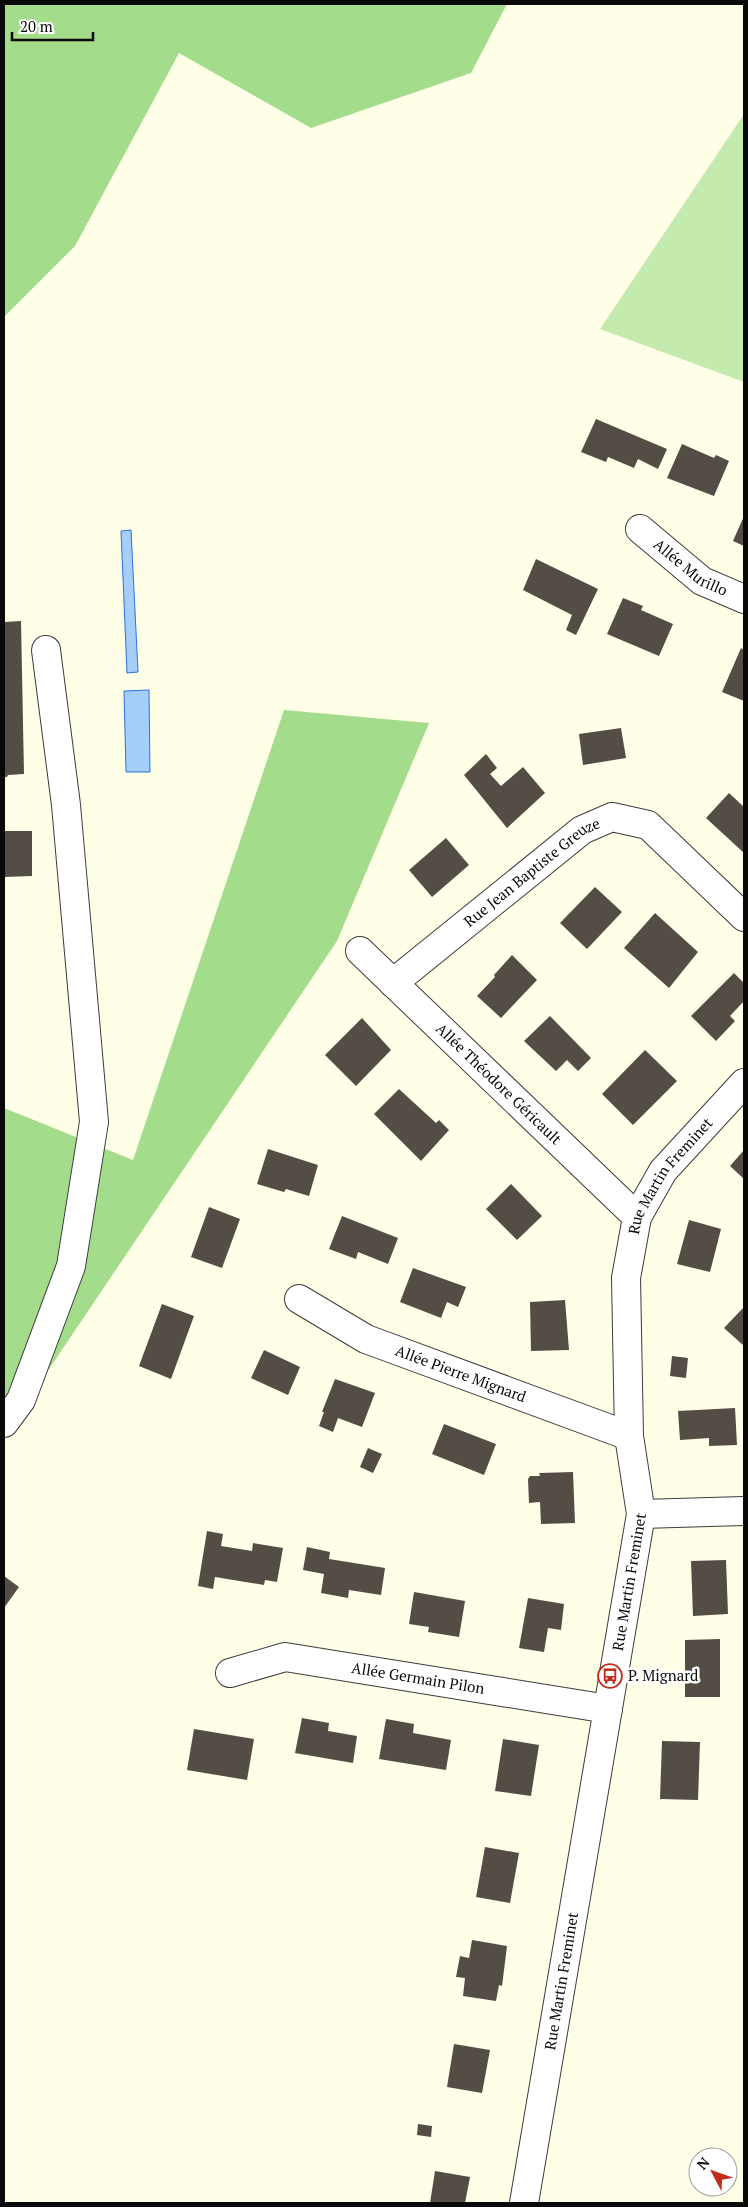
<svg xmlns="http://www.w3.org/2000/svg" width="748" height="2207" viewBox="0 0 748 2207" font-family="'PT Serif',serif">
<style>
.green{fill:#c4ebad}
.forest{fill:#a3dd8c}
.water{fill:#a6cefb;stroke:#2875d7}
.building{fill:#534d45}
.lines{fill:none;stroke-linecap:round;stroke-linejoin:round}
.street-casing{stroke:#3c3c3c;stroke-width:30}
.street{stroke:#fff;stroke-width:28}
.labels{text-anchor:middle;stroke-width:5;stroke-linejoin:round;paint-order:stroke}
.street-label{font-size:15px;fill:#090909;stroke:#fff}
.poi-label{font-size:15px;fill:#090909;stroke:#fff;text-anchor:start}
</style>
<rect width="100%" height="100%" fill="#fffee6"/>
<polygon class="green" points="744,114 744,382 600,329"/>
<g class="forest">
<polygon points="4,4 507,4 471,73 311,128 179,53 75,246 4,317"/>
<polygon points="284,710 429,723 337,941 41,1381 4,1426 4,1108 133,1160"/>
</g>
<g class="water">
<polygon points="131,530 138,672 127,673 121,531"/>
<polygon points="149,690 150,772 126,772 124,691"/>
</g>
<g class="building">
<polygon points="596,419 667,449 658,469 638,459 634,468 608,457 606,462 581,452"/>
<polygon points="682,444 714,458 716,455 729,461 714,496 667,478"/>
<polygon points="744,516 744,546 733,541"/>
<polygon points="536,559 598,589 576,635 566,630 572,615 523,590"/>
<polygon points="623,598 643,606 641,610 673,624 659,656 607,634"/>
<polygon points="21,621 24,774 8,775 7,777 4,777 4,622"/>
<polygon points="741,648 744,650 744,701 722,692"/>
<polygon points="621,728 626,758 583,765 579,734"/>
<polygon points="486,754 497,768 490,774 501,786 523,767 545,793 507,828 464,775"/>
<polygon points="729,793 744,807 744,853 706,818"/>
<polygon points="4,831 32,831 32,876 4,877"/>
<polygon points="446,838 469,865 432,897 409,870"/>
<polygon points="595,887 622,912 587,949 560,923"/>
<polygon points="655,913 698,952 669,988 624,948"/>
<polygon points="512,955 537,980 501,1018 477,996 495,977 494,975"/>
<polygon points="734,973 744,983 744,1001 730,1016 735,1021 716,1041 691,1016"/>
<polygon points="550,1016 591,1058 578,1071 567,1060 556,1071 524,1041"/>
<polygon points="362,1018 391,1050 356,1086 325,1055"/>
<polygon points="645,1050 677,1081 633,1125 602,1094"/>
<polygon points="399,1089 436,1123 439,1120 449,1130 421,1161 374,1114"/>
<polygon points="268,1149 318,1165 309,1196 286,1189 284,1192 257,1184"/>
<polygon points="744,1150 744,1179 730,1166"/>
<polygon points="511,1184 542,1216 517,1240 486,1209"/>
<polygon points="209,1207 240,1219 222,1268 191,1257"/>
<polygon points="342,1216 398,1238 388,1264 358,1252 356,1259 329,1249"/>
<polygon points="689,1220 721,1229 710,1272 677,1264"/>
<polygon points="413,1268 466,1287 458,1307 447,1302 441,1318 400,1302"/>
<polygon points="565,1300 569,1350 531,1351 530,1302"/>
<polygon points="162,1304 194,1316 171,1379 139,1366"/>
<polygon points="744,1307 744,1346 724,1328"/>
<polygon points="264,1350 300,1367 288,1395 251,1378"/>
<polygon points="672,1356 688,1358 686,1378 670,1376"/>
<polygon points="335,1379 375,1393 362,1427 338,1418 333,1432 319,1426 324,1412 322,1412"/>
<polygon points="735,1408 737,1445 709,1446 709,1438 680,1440 678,1411"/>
<polygon points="444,1424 496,1444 484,1475 432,1454"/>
<polygon points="368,1448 382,1454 373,1473 360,1467"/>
<polygon points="573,1472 575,1523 541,1524 540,1502 529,1503 528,1479 530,1476 540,1476 539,1473"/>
<polygon points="207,1531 223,1534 221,1546 252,1551 253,1543 283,1548 277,1582 265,1580 264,1585 215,1577 213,1589 198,1586"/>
<polygon points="307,1547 330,1552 329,1559 385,1568 381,1595 349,1590 348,1598 321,1593 324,1574 303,1570"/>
<polygon points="726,1560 728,1614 693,1616 691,1561"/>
<polygon points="4,1576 19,1587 4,1608"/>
<polygon points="414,1592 465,1601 459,1637 428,1632 429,1627 409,1624"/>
<polygon points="528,1598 564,1604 561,1630 548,1628 544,1652 519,1648"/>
<polygon points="720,1639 720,1697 685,1697 685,1640"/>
<polygon points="302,1718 329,1723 328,1731 357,1736 353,1763 295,1753"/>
<polygon points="386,1719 414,1724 413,1733 451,1740 446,1770 379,1759"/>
<polygon points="194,1729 254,1739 247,1780 187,1770"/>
<polygon points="503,1739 539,1745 531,1796 495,1791"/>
<polygon points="662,1741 700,1742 698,1800 660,1799"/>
<polygon points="485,1847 519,1853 510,1903 476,1897"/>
<polygon points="472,1940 507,1946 502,1986 499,1985 496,2001 463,1996 465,1978 456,1977 460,1956 469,1958"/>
<polygon points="454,2044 490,2050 482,2093 447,2087"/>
<polygon points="418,2124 432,2126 431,2137 417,2135"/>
<polygon points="435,2171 470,2177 465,2203 430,2203"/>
</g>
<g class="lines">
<g class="street-casing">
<g id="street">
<path id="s1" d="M640,529L702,581L744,599"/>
<path id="s2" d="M360,951L637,1217"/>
<path id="s3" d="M393,983L582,830L612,817L648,825L744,917"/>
<path id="s4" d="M299,1299L366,1339L629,1436"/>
<polyline points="4,1423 21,1400 71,1266 94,1122 66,805 46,650"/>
<polyline points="641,1514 744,1511"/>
<path id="s5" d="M230,1673L285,1657L608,1709"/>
<path id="s6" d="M524,2203L641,1514L629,1436L626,1278L637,1217L663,1171L744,1083"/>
</g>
</g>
<use href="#street" class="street"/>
</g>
<defs>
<g id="bus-ring" transform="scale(1.25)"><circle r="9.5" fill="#fff" stroke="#c22c19" stroke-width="1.5"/><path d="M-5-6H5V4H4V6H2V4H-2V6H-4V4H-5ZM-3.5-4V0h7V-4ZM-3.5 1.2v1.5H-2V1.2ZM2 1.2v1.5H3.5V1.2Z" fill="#c22c19"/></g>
</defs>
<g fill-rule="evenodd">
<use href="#bus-ring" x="610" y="1676"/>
</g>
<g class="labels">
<g class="street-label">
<text dy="5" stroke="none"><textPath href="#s1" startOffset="64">Allée Murillo</textPath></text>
<text dy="5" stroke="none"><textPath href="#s3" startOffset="178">Rue Jean Baptiste Greuze</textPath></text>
<text dy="5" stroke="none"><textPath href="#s2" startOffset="192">Allée Théodore Géricault</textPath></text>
<text dy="5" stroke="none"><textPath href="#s6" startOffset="1050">Rue Martin Freminet</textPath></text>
<text dy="5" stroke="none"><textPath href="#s4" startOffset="179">Allée Pierre Mignard</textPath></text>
<text dy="5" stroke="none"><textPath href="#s6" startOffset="630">Rue Martin Freminet</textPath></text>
<text dy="5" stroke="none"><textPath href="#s5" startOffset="192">Allée Germain Pilon</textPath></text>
<text dy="5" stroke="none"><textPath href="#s6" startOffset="225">Rue Martin Freminet</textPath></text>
</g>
<g class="poi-label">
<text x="628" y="1681">P. Mignard</text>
</g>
</g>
<rect width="748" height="2207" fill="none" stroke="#090909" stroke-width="10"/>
<g transform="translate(713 2172) rotate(311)"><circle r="24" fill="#ffffff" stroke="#9d9d9d"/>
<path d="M0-4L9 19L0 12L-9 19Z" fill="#c22c19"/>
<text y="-8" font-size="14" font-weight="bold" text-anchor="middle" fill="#090909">N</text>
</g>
<path d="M12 32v8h81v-8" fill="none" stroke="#090909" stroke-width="2.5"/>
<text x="20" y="32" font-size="15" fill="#090909" stroke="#ffffff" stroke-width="4" paint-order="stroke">20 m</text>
</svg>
